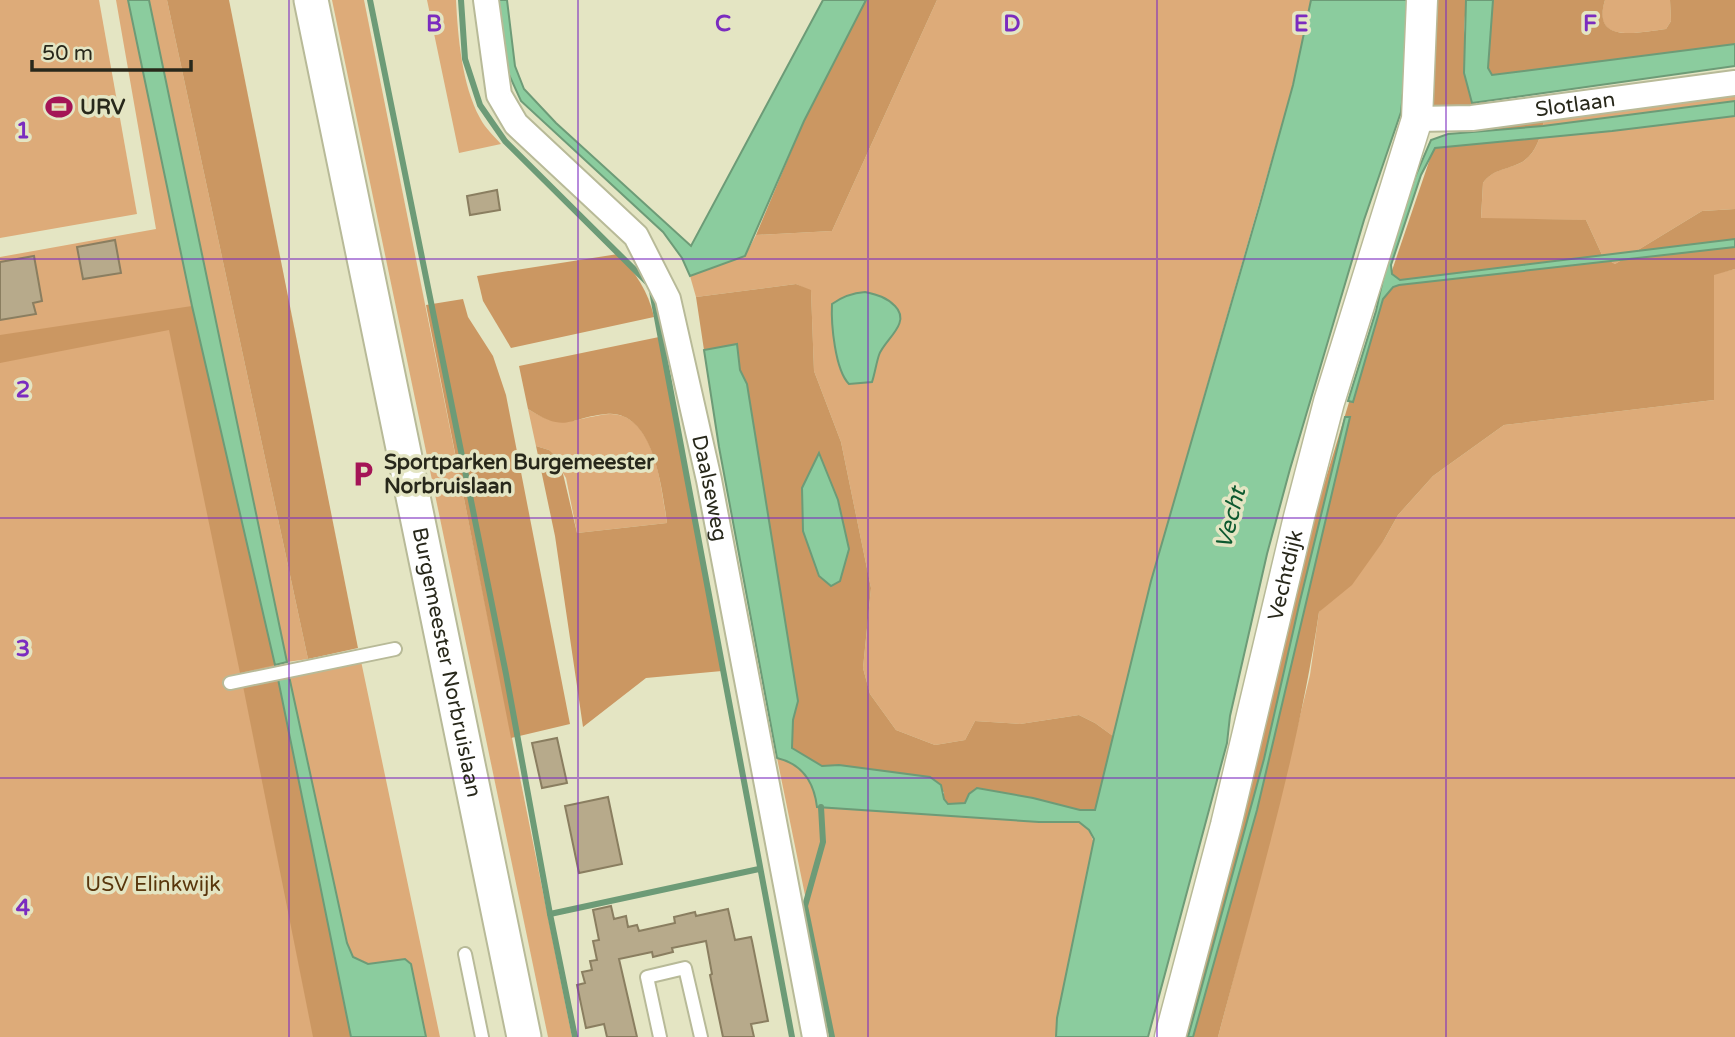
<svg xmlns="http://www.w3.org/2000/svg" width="1735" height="1037" viewBox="0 0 1735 1037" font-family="'Varela Round',sans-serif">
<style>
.green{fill:#ddab79}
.forest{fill:#cb9762}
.water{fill:#8bcc9e;stroke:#6d9b77;stroke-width:2}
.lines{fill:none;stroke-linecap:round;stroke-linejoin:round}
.stream{stroke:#6d9b77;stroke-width:6}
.building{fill:#b7aa8b;stroke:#8a7e60;stroke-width:2}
.service-casing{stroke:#b8ba98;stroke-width:16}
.minor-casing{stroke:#b8ba98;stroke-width:28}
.tertiary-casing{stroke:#b8ba98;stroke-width:33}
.secondary-casing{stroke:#b8ba98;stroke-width:37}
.service{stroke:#fff;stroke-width:12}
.minor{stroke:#fff;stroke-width:24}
.tertiary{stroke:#fff;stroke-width:30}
.secondary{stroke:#fff;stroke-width:33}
.grid{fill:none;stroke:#7b2cbf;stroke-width:2;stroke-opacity:0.55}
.labels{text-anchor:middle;stroke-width:7;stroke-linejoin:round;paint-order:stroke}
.street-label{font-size:21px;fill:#28281b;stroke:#e4e5c3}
.poi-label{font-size:21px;font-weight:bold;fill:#28281b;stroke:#e4e5c3;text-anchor:start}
.park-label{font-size:21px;fill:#59360c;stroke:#e4e5c3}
.water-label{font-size:23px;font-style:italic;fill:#0d592f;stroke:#e4e5c3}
.grid-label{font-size:23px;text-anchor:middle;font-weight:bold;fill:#7b2cbf;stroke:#e4e5c3;stroke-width:7;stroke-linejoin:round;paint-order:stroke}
</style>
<rect width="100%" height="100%" fill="#e4e5c3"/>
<g class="green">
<polygon points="0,0 99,0 137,214 0,238"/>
<polygon points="116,0 128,0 192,306 278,679 331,1037 0,1037 0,257 156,229"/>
<polygon points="149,0 167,0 308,659 287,662"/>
<polygon points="332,0 364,0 572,1037 548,1037"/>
<path d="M427,0H456C458,38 462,85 480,118C485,128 494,136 501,144L459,153Z"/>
<polygon points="937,0 1311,0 1293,85 1151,581 1113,736 1095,723 1079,715 1020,724 975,721 965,740 935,745 896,730 870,694 863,668 871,588 841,442 814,371 811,291 796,284 696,297 690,276 745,256 756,235 832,231"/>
<path d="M1605,0H1670L1671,21L1666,29C1640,32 1590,45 1605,0Z"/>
<path d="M1735,93V209L1702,211L1615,264L1603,257L1586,220L1481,219L1483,183C1492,170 1504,170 1518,164C1536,156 1540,138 1544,121Z"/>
<polygon points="1735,269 1735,1037 1218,1037 1270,839 1310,675 1319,612 1384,540 1398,515 1433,476 1504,425 1714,400 1714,274"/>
<path d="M528,409C560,429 567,421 601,415C655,404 661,487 667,523L577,533L566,478L549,450L536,446Z"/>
<polygon points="361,661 440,1037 426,1037 411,964 405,959 368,964 353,957 347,943 327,853 289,676"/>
<path d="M777,758C803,764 814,782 817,807L1039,822H1079L1089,830L1094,843L1057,1018L1056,1037H834Z"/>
</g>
<g class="forest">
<polygon points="167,0 229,0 358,648 308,659"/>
<polygon points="866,0 937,0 832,231 756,235 804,121"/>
<polygon points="1432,0 1466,0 1464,30 1476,104 1486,101 1484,110 1439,110 1432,105"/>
<path d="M1493,0H1605C1591,45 1640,32 1666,29L1671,21L1670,0H1735V44L1492,75L1488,67Z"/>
<path d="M1544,121C1540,138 1536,156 1518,164C1505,170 1492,170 1483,183L1481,218L1586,220L1603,257L1615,264L1702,211L1735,209V269L1714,275V400L1504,425L1433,476L1398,515L1384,540L1352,585L1319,612C1298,756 1255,896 1218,1037H1178L1315,514L1364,353L1437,138Z"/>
<path d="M618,254C636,273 648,291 654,317L511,348L483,301L477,276Z"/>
<polygon points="796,284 811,290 814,371 841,442 871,588 863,668 870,694 896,730 935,745 965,740 975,721 1020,724 1079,715 1095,723 1113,736 1095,810 1080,810 1033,798 978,788 969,794 965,803 947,804 944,799 944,792 839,765 822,766 792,748 793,720 798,700 747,384 740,370 736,345 704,350 696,297"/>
<polygon points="463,299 468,317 493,356 506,395 570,724 511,738 426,305"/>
<polygon points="192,306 275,665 240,673 169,330 0,363 0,335"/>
<path d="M659,337L722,671L646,678L583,727L555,536L536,446L549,450L560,461L577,533L667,523C662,489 654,409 606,414C567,418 567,434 528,409L519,366Z"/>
<polygon points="278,679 351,1037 313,1037 243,686"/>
</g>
<g class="water">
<polygon points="128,0 149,0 287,662 275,665 192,306"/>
<polygon points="498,0 507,0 515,66 524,89 556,123 691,246 823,0 866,0 804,121 745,256 690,276 682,258 663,232 521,101 506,68"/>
<path d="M1311,0H1410L1408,46L1401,112L1364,220L1290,469L1267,554L1230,716L1227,743L1148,1037H1056L1057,1018L1094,839L1089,830L1079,822H1039L817,807C814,782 803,764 777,758L719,447L704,350L737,344L740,370L747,384L798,701L793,720L792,748L822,766L839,765L930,777L941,785L944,799L948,804L965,803L969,794L977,788L1033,798L1080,810H1095L1151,581L1260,204L1293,85Z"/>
<polygon points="1466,0 1493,0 1488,68 1492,75 1735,44 1735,66 1472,103 1464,73"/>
<polygon points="1735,101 1735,116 1612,131 1435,148 1421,175 1391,265 1392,274 1400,280 1735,239 1735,247 1399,285 1393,287 1383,299 1353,402 1348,401 1376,311 1388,257 1415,177 1431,140 1448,134 1543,126"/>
<path d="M865,292C878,295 886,297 895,306C912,323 884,340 879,355C876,364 875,373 872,382L849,384C835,370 831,324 832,304C843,296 852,293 865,292Z"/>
<polygon points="1345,417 1350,417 1257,810 1193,1037 1188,1037 1264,759 1300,601"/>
<polygon points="819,453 838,500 849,549 840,581 831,586 819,576 803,531 802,488"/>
<polygon points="289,676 347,943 353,957 368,964 405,959 411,964 426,1037 351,1037 278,679"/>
</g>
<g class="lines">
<g class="stream">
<polyline points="370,0 506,674 550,914 575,1037"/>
<polyline points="461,0 465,59 480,105 505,141 651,286 792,1037"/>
<polyline points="821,807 823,842 805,906 832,1037"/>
<polyline points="550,914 759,869"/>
</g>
</g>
<g class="building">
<polygon points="497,190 500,210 470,215 467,196"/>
<polygon points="115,240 121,273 83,279 77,247"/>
<polygon points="34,256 42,301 33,303 36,314 0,320 0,262"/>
<polygon points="557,738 567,783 542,788 532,743"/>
<polygon points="608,797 622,864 579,873 565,806"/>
<polygon points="611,906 614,919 626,916 628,927 637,925 639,931 675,923 674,917 695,912 696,916 728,909 735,940 751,937 752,941 768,1021 751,1024 754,1037 723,1037 710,975 712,974 706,941 672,948 673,952 653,957 652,952 619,959 637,1037 607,1037 604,1024 586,1028 577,985 585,983 582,972 592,970 590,961 597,960 593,941 599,940 593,910"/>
</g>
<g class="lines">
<g class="service-casing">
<g id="service">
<polyline points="230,683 395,649"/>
<polyline points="465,954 482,1037"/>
<polyline points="660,1037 647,977 685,968 701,1037"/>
</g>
</g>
<g class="minor-casing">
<g id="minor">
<path id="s1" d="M486,0L499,95L516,124L636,236L668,299L709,480L815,1037"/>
<path id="s2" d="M1417,119L1472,118L1735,83"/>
</g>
</g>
<g class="tertiary-casing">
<g id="tertiary">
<path id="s3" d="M1170,1037L1226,825L1299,517L1329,402L1417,119L1422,0"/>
</g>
</g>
<g class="secondary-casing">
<g id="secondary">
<path id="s4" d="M311,0L524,1037"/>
</g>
</g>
<use href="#service" class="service"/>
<use href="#minor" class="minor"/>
<use href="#tertiary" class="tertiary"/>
<use href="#secondary" class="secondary"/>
</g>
<path class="grid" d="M289,0V1037M578,0V1037M868,0V1037M1157,0V1037M1446,0V1037M0,259H1735M0,518H1735M0,778H1735"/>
<defs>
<g id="stadium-bare" transform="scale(2.1)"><path d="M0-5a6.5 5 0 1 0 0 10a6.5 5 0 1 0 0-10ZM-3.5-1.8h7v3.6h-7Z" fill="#a41456" stroke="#e4e5c3" stroke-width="2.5" paint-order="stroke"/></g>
<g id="parking-bare" transform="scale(2.1)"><path d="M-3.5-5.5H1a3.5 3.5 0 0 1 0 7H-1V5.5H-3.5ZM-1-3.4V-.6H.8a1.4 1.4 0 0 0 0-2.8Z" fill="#a41456" stroke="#e4e5c3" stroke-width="2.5" paint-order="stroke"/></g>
</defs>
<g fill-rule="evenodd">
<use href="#stadium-bare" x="59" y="107"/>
<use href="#parking-bare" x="363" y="474"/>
</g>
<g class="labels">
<g class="street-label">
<text dy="7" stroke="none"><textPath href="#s2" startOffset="159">Slotlaan</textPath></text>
<text dy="7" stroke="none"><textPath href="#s1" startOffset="558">Daalseweg</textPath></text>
<text dy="7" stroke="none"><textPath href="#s3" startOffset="476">Vechtdijk</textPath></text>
<text dy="7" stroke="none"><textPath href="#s4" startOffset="676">Burgemeester Norbruislaan</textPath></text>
</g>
<g class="poi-label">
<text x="80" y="114">URV</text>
<text x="384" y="469">Sportparken Burgemeester<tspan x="384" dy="24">Norbruislaan</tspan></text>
</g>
<g class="park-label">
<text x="153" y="891">USV Elinkwijk</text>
</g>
<g class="water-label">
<text transform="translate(1230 518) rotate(-76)" y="8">Vecht</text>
</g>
</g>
<g class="grid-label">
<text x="434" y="31">B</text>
<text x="723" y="31">C</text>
<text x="1012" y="31">D</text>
<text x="1301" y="31">E</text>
<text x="1590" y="31">F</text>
<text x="23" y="138">1</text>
<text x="23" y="397">2</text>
<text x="23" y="656">3</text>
<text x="23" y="915">4</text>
</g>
<path d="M32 60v10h159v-10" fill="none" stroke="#28281b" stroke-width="3.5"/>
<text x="42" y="60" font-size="21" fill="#28281b" stroke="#e4e5c3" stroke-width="5" paint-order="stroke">50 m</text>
</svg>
